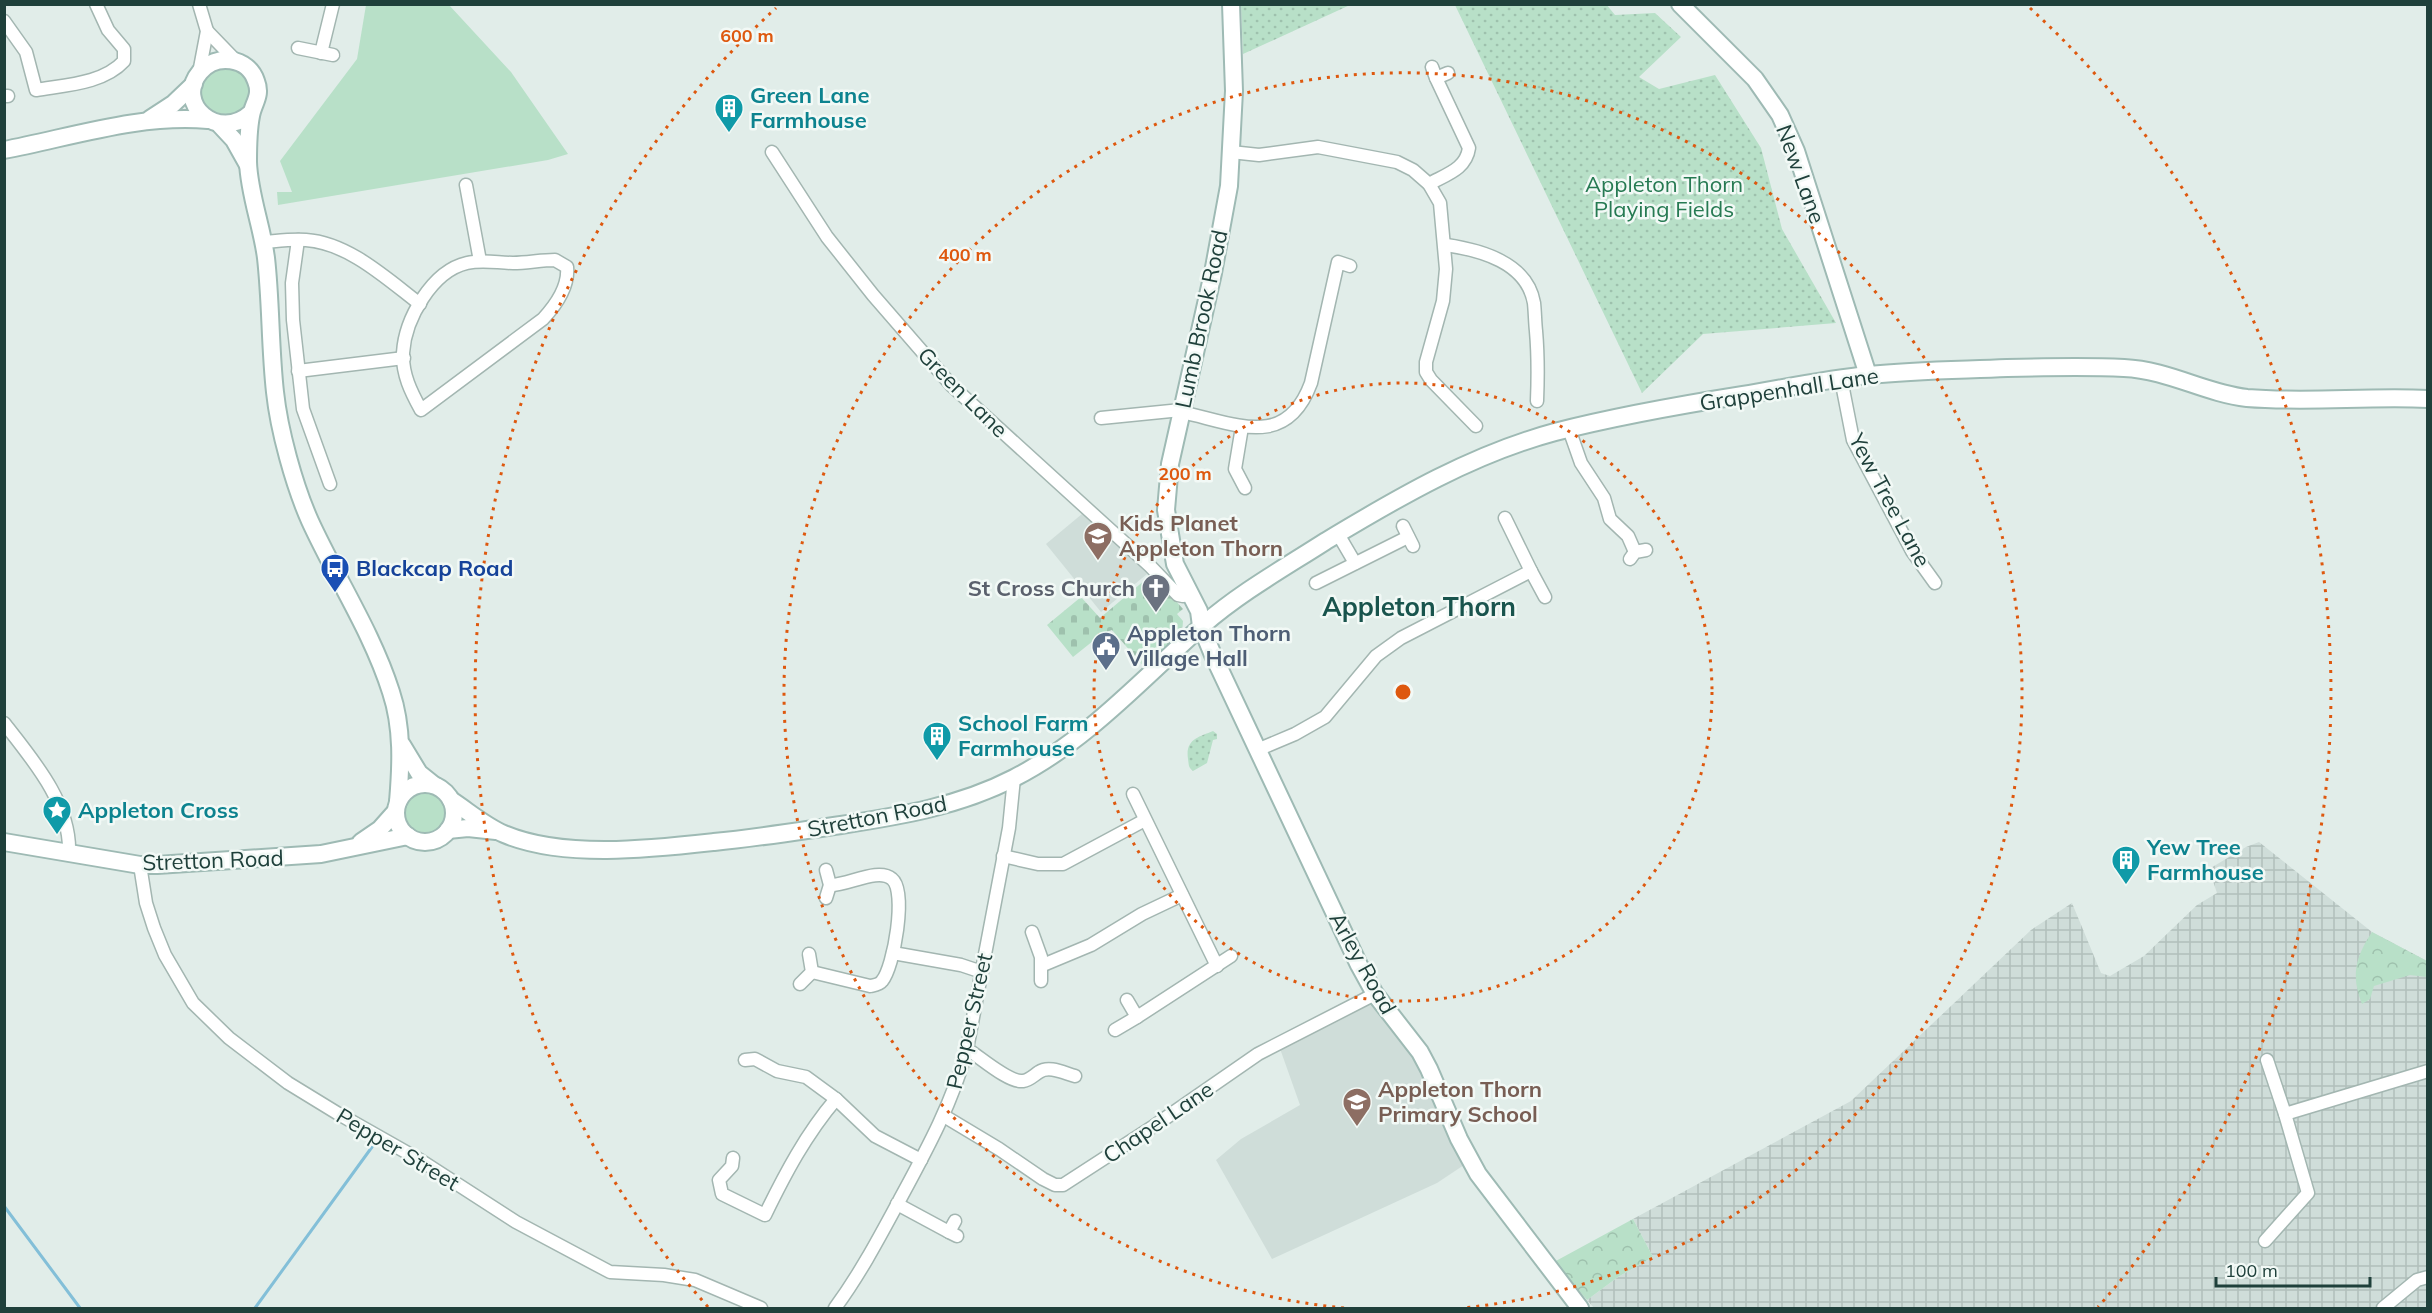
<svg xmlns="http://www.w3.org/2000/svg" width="2432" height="1313" viewBox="0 0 2432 1313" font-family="Mulish,sans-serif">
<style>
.built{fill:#cfddd9}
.industrial{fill:url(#industrial-grid)}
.grass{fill:#b8e0c8}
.forest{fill:url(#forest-crowns)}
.cemetery{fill:url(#cemetery-stones)}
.park{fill:url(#park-dots)}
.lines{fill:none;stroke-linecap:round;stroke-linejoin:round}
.stream{stroke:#83bfd8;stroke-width:3}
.street-casing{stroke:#a3b6b1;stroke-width:15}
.secondary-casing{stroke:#9ebab4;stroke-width:20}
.street{stroke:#fff;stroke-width:12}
.secondary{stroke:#fff;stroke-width:16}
.ring{fill:none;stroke:#de580e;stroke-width:3;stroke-dasharray:3 6}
.labels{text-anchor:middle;stroke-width:5;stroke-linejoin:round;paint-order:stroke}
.culture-label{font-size:22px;font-weight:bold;fill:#0d838f;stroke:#f2f9f6;text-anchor:start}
.street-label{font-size:22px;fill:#1f403b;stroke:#f2f9f6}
.park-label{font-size:22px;fill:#267a52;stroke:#f2f9f6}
.education-label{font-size:22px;font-weight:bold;fill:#785e54;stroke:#f2f9f6;text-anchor:start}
.transit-label{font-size:22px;font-weight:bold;fill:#164399;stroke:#f2f9f6;text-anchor:start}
.worship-label{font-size:22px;font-weight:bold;fill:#5b616d;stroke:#f2f9f6;text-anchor:end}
.service-label{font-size:22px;font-weight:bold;fill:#4e5e75;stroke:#f2f9f6;text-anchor:start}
.quarter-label{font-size:26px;font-weight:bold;fill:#19544d;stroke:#f2f9f6}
.centre{fill:#de580e;stroke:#f2f9f6;stroke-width:3}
.ring-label{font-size:18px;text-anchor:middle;font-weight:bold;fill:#de580e;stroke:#f2f9f6;stroke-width:5;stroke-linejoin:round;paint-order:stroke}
</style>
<defs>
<pattern id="industrial-grid" width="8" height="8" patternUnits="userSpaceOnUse" patternTransform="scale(1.5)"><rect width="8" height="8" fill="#cfddd9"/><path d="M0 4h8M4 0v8" fill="none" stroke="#b1bfbb"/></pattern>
<pattern id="forest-crowns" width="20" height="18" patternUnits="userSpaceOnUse" patternTransform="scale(1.5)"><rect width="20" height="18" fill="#b8e0c8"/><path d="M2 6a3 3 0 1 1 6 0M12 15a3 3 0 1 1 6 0" fill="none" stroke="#9ec1ad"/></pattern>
<pattern id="cemetery-stones" width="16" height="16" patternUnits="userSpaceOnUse" patternTransform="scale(1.5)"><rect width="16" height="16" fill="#b8e0c8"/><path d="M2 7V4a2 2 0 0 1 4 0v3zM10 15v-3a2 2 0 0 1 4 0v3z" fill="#9ec1ad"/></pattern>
<pattern id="park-dots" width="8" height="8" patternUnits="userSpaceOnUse" patternTransform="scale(1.5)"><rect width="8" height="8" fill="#b8e0c8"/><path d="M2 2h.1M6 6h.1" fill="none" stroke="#9ec1ad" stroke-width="1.8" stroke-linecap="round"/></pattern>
</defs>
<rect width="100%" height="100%" fill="#e1ede9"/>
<g class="built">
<polygon points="1082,514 1129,551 1147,574 1101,612 1046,544"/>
<polygon points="1375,994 1401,1029 1470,1161 1437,1183 1272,1259 1216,1160 1241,1139 1300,1105 1278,1043"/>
</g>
<polygon class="industrial" points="2259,842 2372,932 2427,961 2427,1308 1594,1308 1587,1300 1618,1277 1653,1257 1633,1219 1851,1101 2031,930 2072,903 2101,973 2110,976 2144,956 2197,905 2217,893 2209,869 2246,847"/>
<g class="grass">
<polygon points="366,5 449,5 511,72 568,154 548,160 278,205 277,192 292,192 280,161 357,59"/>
<path d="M214,67L239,69C254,86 255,94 242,113L218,118L200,102L199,86Z"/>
<circle cx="423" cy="813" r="23"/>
</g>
<g class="forest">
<path d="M2372,932L2427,961V977L2410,975L2374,986L2370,999L2362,1004C2351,975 2355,958 2372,932Z"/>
<polygon points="1633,1219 1653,1257 1618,1277 1587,1300 1554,1262"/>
</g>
<polygon class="cemetery" points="1152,574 1183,609 1177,614 1183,621 1182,634 1145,668 1112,630 1103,633 1073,657 1047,625 1081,597 1100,618"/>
<g class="park">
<polygon points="1241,4 1350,4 1350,5 1243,54"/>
<polygon points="1606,4 1615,15 1655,13 1681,37 1639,77 1659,89 1715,75 1761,148 1782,229 1836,323 1703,334 1642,393 1455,5"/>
<path d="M1213,731L1217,734V739L1213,740L1207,763L1193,771C1188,767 1189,765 1188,759C1185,739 1199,737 1213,731Z"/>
</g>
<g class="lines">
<g class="stream">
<polyline points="4,1206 80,1308"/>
<polyline points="255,1308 372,1147"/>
</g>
<g class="street-casing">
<g id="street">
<polyline points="199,4 207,31 199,73"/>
<path d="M4,21L26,52L36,90C64,85 103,84 124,61V49L108,30L96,4"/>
<polyline points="207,31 236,61"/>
<polyline points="298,48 333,55"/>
<polyline points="321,53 333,4"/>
<polyline points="1432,67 1436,78 1448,73"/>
<polyline points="4,96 8,96"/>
<polyline points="772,152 827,237 873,295 952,386 1150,566 1178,595 1183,596 1189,594"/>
<polyline points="1231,152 1259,155 1318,147 1397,162 1413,170 1429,184 1440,203 1446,269 1443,301 1426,362 1426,372 1431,380 1476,426"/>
<path d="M1429,184C1447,174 1466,169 1469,148L1436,78"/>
<polyline points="466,185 480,261"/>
<polyline points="298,240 292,283 293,320 303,409 330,484"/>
<path d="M263,242C277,241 292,239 306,240C349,243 387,279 420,304"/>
<path d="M1446,245C1480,250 1527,262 1534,303C1535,312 1535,322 1536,331C1538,354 1538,377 1537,401"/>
<path d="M555,260L567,267C569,286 555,306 543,319L421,410C411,392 402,374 403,353C405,319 432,271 467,263C483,259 498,263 513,263C527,263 541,260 555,260Z"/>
<polyline points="298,371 404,358"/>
<polyline points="1841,379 1853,440 1912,551 1935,583"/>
<path d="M1181,412C1234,423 1286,451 1311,383L1338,262L1350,266"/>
<polyline points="1101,418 1181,410"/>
<polyline points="1242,427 1235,469 1245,488"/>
<polyline points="1569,429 1581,463 1604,498 1610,519 1628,536 1635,552"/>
<polyline points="1505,518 1531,571"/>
<polyline points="1403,526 1413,546"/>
<polyline points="1338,534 1355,563"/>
<polyline points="1630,559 1635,552 1646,550"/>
<polyline points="1316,583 1408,537"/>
<path d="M4,723C33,760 71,804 69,853"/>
<polyline points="1257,750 1295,734 1325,717 1376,656 1401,638 1531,571 1545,597"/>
<polyline points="1133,794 1217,966"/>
<polyline points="1003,856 1038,864 1063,864 1145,820"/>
<polyline points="140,865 146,903 154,928 165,955 193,1003 229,1038 288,1083 337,1113 420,1160 516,1222 610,1272 664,1275 695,1280 761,1308"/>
<polyline points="826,898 830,885 826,870"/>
<polyline points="1032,932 1041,957 1041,981"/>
<polyline points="893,953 961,965 982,972"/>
<polyline points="1043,965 1091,945 1142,914 1182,895"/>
<path d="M812,972L870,986C875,985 879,985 882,981C894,967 907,891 892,879C878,867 847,886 830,885"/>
<polyline points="800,984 812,972 809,954"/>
<polyline points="1137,1017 1231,956"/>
<polyline points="1115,1030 1137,1017 1127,1000"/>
<path d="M967,1049C980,1057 1009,1083 1023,1081C1030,1080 1034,1075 1039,1072C1049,1065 1064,1073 1075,1076"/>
<polyline points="745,1060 755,1059 777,1071 806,1077 836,1099 875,1136 921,1160"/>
<polyline points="2285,1114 2428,1071"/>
<polyline points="944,1116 999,1149 1043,1179 1055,1185 1063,1185 1154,1126 1258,1054 1375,994"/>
<path d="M733,1158L732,1166L719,1180L722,1194L765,1215C785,1174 806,1134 836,1099"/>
<polyline points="897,1204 949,1232"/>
<polyline points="955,1221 949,1232 957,1236"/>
<polyline points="2265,1241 2308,1193 2285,1114 2267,1060"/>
<path d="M835,1308C860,1274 879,1238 899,1201C926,1151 952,1104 967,1049L1009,828L1014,778"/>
<polyline points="2383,1308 2417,1280 2428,1277"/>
</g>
</g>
<g class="secondary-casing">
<g id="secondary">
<polyline points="1231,4 1234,91 1229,186 1213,273 1170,464 1166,510 1175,564 1199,611 1201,626 1213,655 1359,965 1375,994 1420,1052 1429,1069 1459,1139 1478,1174 1580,1308"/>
<polyline points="1680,4 1755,79 1780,115 1796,151 1868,375"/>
<path d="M251,113C218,143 174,103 200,72C216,53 248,57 256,81C262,96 253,103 251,116C248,131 248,147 248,162C249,194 262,226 266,258C271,302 270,347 275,392C279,430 294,485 310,521C336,578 372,632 391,692C403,728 401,766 398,802"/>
<polyline points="150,119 173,104 194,84"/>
<polyline points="220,125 234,140 248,165"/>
<path d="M4,150C72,137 139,114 208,120"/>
<polyline points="402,745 419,773 434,785"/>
<circle cx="425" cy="813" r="29"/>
<path d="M451,800C468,811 485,826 504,834C563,859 651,849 714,842C756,838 799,831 841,825C900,816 960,806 1014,778C1087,741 1143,678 1203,625C1241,592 1284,568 1326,541C1399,497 1473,454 1555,432C1617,416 1680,405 1743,395C1785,388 1827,379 1869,375C1915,370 1961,370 2007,368C2046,367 2085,366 2124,368C2169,370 2204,393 2247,398C2307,403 2368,396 2428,399"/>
<polyline points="448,830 468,828 496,831"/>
<polyline points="4,842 140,865 157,865 321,854 408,836"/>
<polyline points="361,842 380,829 396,811"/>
</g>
</g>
<use href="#street" class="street"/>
<use href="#secondary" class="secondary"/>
</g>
<g class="ring">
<circle cx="1403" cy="692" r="309"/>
<path d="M1344 1308A619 619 0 1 1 1462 1308"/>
<path d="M708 1307A928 928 0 0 1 776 8M2030 8A928 928 0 0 1 2098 1307"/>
</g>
<defs>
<g id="building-pin" transform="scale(1.5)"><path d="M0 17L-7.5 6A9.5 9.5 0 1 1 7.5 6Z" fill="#0f9aa8" stroke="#f2f9f6"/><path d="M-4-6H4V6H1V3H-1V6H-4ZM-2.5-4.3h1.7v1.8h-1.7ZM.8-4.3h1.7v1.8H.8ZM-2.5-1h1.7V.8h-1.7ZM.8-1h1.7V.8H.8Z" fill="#fff"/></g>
<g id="school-pin" transform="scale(1.5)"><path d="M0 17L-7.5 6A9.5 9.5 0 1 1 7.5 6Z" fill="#8d6e63" stroke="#f2f9f6"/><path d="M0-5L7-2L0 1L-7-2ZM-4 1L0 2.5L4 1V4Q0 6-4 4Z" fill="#fff"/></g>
<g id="bus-pin" transform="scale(1.5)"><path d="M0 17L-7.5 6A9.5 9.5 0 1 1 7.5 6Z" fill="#1a4fb4" stroke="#f2f9f6"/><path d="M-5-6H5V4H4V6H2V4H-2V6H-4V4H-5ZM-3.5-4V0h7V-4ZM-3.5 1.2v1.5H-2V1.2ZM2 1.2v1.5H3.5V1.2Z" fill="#fff"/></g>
<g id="church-pin" transform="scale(1.5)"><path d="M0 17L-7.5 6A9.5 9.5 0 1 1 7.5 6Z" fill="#6b7280" stroke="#f2f9f6"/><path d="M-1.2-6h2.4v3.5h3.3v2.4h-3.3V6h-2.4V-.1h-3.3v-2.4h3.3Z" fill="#fff"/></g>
<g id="civic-pin" transform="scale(1.5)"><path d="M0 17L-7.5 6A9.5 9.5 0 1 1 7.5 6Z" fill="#5c6f8a" stroke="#f2f9f6"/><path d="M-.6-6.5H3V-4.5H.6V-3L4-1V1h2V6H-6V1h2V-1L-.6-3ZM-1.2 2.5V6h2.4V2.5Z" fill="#fff"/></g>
<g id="sight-pin" transform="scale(1.5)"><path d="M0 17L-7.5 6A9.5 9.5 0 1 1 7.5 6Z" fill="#0f9aa8" stroke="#f2f9f6"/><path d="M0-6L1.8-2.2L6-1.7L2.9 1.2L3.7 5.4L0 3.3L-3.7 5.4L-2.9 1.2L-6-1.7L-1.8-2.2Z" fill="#fff"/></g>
</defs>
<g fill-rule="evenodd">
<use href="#building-pin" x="729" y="108"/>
<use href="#school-pin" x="1098" y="536"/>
<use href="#bus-pin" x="335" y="568"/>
<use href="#church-pin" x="1156" y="588"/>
<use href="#civic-pin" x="1106" y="646"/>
<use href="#building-pin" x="937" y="736"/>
<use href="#sight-pin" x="57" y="810"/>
<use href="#building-pin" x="2126" y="860"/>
<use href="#school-pin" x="1357" y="1102"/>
</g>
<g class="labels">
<g class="culture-label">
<text x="750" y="103">Green Lane<tspan x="750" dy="25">Farmhouse</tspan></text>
<text x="958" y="731">School Farm<tspan x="958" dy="25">Farmhouse</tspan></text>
<text x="78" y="818">Appleton Cross</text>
<text x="2147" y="855">Yew Tree<tspan x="2147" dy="25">Farmhouse</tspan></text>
</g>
<g class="street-label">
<text transform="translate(1801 174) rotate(70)" y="8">New Lane</text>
<text transform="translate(1201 319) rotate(-78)" y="8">Lumb Brook Road</text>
<text transform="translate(1789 389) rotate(-9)" y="8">Grappenhall Lane</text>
<text transform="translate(963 392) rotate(45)" y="8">Green Lane</text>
<text transform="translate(1890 500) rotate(62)" y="8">Yew Tree Lane</text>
<text transform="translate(877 816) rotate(-11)" y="8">Stretton Road</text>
<text transform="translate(213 860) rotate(-2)" y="8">Stretton Road</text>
<text transform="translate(1363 963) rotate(61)" y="8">Arley Road</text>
<text transform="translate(969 1021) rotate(-77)" y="8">Pepper Street</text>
<text transform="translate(1158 1122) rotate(-34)" y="8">Chapel Lane</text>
<text transform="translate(398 1149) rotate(31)" y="8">Pepper Street</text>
</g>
<g class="park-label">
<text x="1664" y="192">Appleton Thorn<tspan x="1664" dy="25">Playing Fields</tspan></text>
</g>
<g class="education-label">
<text x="1119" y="531">Kids Planet<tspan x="1119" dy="25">Appleton Thorn</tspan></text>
<text x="1378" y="1097">Appleton Thorn<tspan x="1378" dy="25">Primary School</tspan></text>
</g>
<g class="transit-label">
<text x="356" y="576">Blackcap Road</text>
</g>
<g class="worship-label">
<text x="1135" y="596">St Cross Church</text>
</g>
<g class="service-label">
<text x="1127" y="641">Appleton Thorn<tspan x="1127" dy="25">Village Hall</tspan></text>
</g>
<g class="quarter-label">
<text x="1419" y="616">Appleton Thorn</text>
</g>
</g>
<circle cx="1403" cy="692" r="9" class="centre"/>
<g class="ring-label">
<text x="747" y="42">600 m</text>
<text x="965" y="261">400 m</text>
<text x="1185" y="480">200 m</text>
</g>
<rect width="2432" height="1313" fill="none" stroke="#1f403b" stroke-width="12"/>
<path d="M2216 1277v9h154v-9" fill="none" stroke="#1f403b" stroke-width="3"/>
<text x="2225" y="1277" font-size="18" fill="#1f403b" stroke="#f2f9f6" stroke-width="4.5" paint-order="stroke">100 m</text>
</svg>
